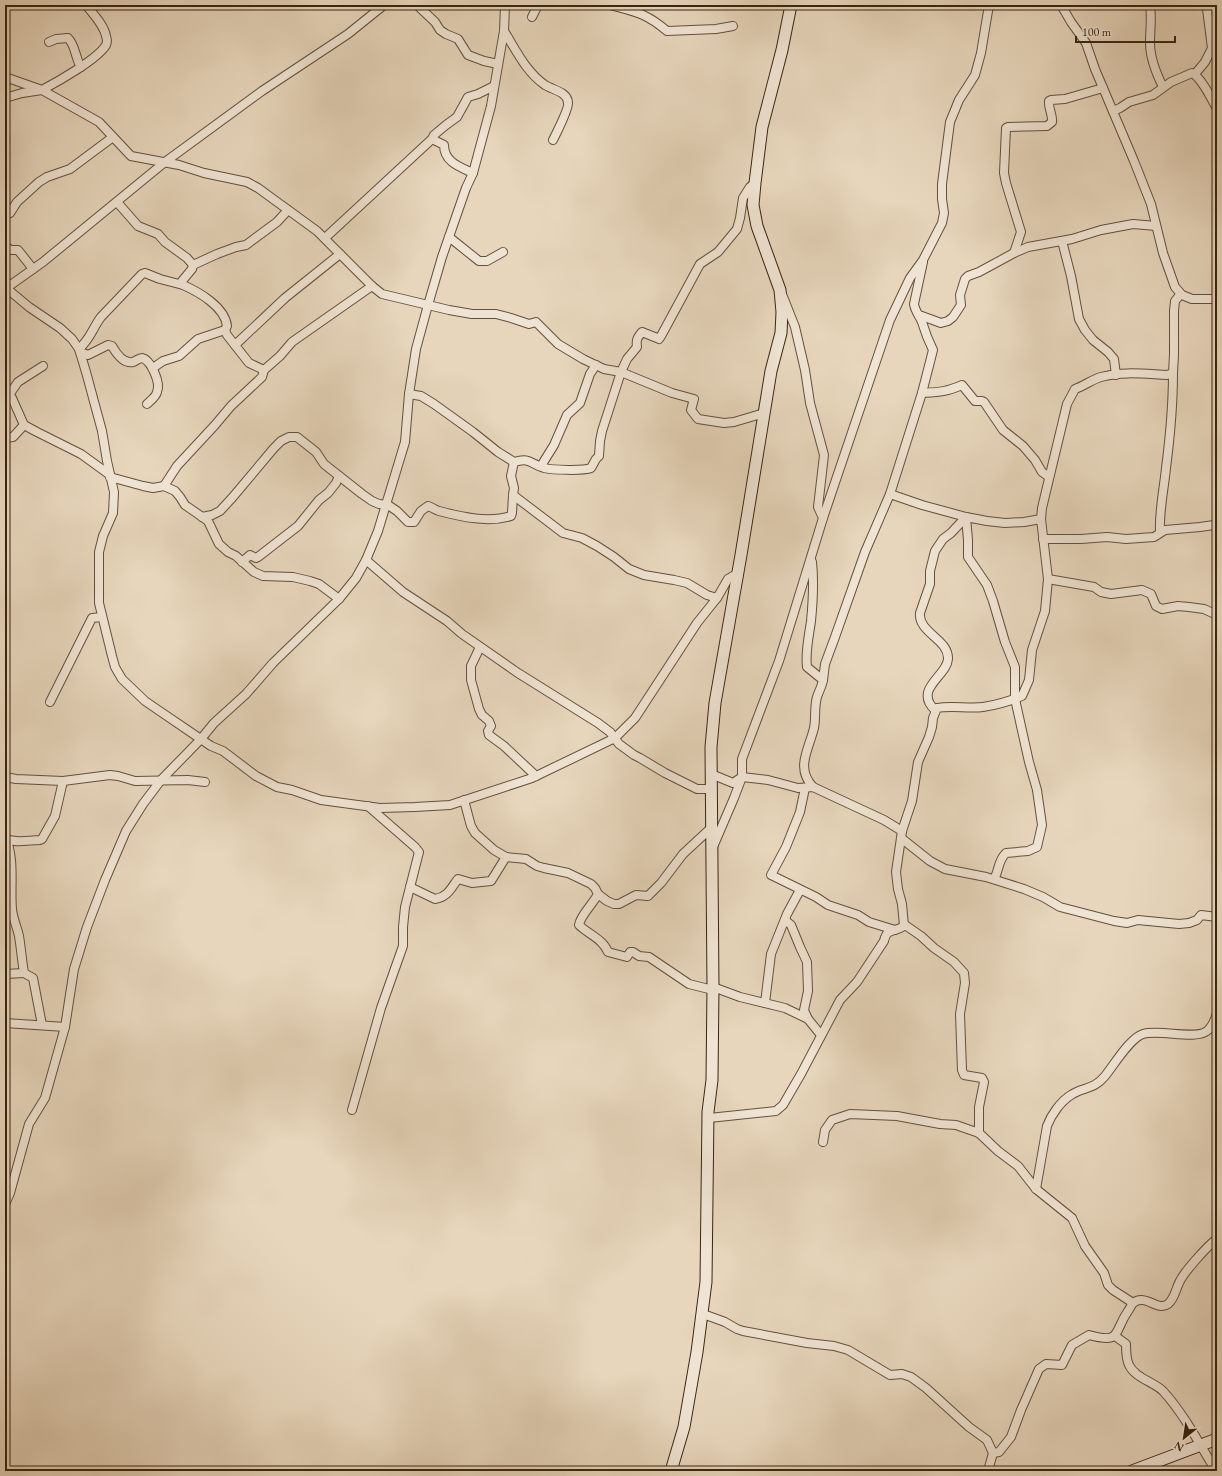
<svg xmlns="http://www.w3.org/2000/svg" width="1222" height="1476" viewBox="0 0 1222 1476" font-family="'EB Garamond',serif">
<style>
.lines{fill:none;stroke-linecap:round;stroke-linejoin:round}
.street-casing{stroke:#64503c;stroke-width:10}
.secondary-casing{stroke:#392411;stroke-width:13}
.street{stroke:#efe4d3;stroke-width:8}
.secondary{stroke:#efe4d3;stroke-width:11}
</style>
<rect width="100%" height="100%" fill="#e7d6bc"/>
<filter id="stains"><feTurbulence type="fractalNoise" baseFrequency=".005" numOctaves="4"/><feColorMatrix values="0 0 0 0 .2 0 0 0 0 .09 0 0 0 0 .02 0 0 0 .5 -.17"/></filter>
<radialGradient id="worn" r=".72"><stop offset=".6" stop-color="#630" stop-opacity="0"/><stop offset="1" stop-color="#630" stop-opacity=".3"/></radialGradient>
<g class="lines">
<g class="street-casing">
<g id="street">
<polyline points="417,5 435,22 440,30 446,34 458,39 468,55 484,61 498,64"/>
<path d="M610,5C636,12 646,13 667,31L716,29L733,26"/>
<polyline points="1061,5 1071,22 1086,43 1095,69 1134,161 1151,204 1163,253 1175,287 1182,295 1192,299 1217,299"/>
<path d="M1150,5C1152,18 1150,30 1150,43C1150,58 1156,73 1163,87"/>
<polyline points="532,17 538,5"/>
<path d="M504,31C516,50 526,72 545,85C553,90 568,92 568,103C569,108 556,134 553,140"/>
<path d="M49,42L56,39L68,38C76,46 75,58 81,67"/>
<polyline points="1195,74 1205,62 1212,48 1207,9 1217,7"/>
<path d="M5,77L42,90C57,82 98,59 106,45C107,43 107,39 106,36C104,25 93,14 86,5"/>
<polyline points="5,98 22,93 42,90 99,122 131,156 179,165 204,173 247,182 258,188 317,231 372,286 382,294 449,310 472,314 496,314 511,318 529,324 536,322 558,344 583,359 604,369 621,372 672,393 694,399 691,410 698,419 724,423 734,422 764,413"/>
<path d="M1113,111L1120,108L1129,102L1153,95L1171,82L1192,73C1202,78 1212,100 1217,109"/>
<path d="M432,139L444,145C444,162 460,167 473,173"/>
<path d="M117,202L138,226L158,234L165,242L187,258L193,265L192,269L182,281L183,285C199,292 225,307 227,326L225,330L227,335L249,363L264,370"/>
<polyline points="5,215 10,213 17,202 39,182 47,177 70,169 113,137"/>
<polyline points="449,237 479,261 487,261 503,252"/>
<polyline points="325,238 432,139 434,135 446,125 457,117 468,97 478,94 494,86"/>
<polyline points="1062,241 1071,276 1079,319 1085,330 1093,340 1108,352 1114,359 1116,375"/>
<polyline points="5,245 10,250 18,250 33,269"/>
<path d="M1014,253L1021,232L1006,183L1004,173L1006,128L1008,127L1047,126L1052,122C1053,115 1048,108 1049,101L1051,100L1065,99L1103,88"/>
<polyline points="193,265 217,254 236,247 246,245 277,222 288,210"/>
<polyline points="5,287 29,307 60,328 72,339 79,349 86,372 102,431 107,461 114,492 113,513 103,536 99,552 99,603 112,656 115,667 122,679 145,701 161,712 211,746 223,751 256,776 277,787 292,790 321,800 380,808 415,807 450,805 532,778 615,738 635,718 697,623 717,598 728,579 738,573"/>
<polyline points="5,289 43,262 165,162 262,91 348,34 384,5"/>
<polyline points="782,294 795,327 805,370 810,403 824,455 818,507 823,518"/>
<polyline points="919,315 941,323 948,321 953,317 961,305 960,295 965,279 968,276 979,272 1014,253 1028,247 1072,239 1101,230 1133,224 1156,226"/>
<polyline points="235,345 285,298 340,254"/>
<path d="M79,349C91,338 92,329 101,317L142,274L145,273L160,279L183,285"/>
<path d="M80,352L88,355L108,345L112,346C116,353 124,364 133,362C136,361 139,358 142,358C151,360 161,383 157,392C156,397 150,401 147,404"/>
<polyline points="153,368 163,361 179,356 198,339 225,330"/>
<polyline points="5,392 12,398 24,425 37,432 81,454 110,475"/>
<path d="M922,393C939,392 946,392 962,385L975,401H982L984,402L1003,430L1023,446L1035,460L1042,472L1049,477"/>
<path d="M409,394L421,396L434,404L473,432L498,452L514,462C531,457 530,464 544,468C552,470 583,471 591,468L596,459L599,456L600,441L602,431L621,372L627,359L637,347C636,340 637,338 642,332L657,338L659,339L661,336L700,264L718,252L737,229L740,218L743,198L750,187L755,183"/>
<polyline points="9,395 18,382 43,366"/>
<polyline points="5,438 13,437 24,425"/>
<polyline points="541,466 554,445 567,415 580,403 590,374 596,365"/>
<polyline points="110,477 143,486 153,488 164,486 175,491 180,497 185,505 208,521 219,544 228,552 236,556 254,572 263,576 293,577 310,581 319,584 339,599"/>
<polyline points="164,486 177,466 215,425 231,406 262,377 264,370 280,356 292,342 372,286"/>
<polyline points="890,494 922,505 966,517 987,521 1005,523 1024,522 1041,519"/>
<polyline points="513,495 563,533 582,538 597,546 614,557 629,569 644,575 674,580 687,583 707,595 717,598"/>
<path d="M202,517L212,515L220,511L232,498L274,448L281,441L289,437H297L316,452L324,464L362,494L372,501L379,504L388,505L397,511L408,522H414L421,511L428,506C432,507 435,510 439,511C462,517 488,523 511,516L512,513L513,495L514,488L511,476L514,462"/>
<path d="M1160,532C1159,510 1164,489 1166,468C1170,437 1173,405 1173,373"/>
<polyline points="1043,539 1081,539 1107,537 1126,539 1154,537 1165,530 1200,527 1214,525 1217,526"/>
<polyline points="366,560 403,592 447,621 462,634 518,673 598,723 610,732 619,744 634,755 640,758 665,773 697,789 710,789"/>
<polyline points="242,562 250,555 256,558 258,557 298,526 319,500 328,493 336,483 339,476"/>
<path d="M812,562C814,581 813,601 811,621C809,636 805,652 807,667L823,680C822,686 819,691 817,697C814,707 816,719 814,728C809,749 795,768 813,787"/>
<polyline points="1048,579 1094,587 1101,592 1111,594 1142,590 1151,594 1156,606 1162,609 1178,606 1189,607 1204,609 1217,615"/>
<polyline points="480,647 471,666 471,680 479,709 482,715 489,721 491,726 488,731 489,735 504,746 536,776"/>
<path d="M823,680L825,664L835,637L865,552L890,494L922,393L933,350C928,340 925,332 922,322C919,315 915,311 914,304L923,262"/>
<polyline points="50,702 92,618 102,617"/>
<path d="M935,710C913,689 947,676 948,659C949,639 918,633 920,613L930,584V571L935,551L943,539L951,533L966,517L968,540V557L987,585L993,601L1005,642L1015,667V699L1029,762L1037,790L1042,825L1037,847L1028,851L1006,853C998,860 999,871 994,879"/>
<polyline points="711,774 733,783 742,777 768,780 798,788 813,787 884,820 902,831"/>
<polyline points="5,777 16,779 63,781 110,775 118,776 135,781 188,780 205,782"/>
<polyline points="805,788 800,812 786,847 771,875 816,897 828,905 858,915 869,922 895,930"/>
<polyline points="5,790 5,777"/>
<path d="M464,800L471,826L475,833L494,850L506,857L526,859L537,866L544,868L568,873L591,884L595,888L598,894C593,904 580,916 579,925C588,934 603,939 608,952L627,957L630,952H633L639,956L649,957L689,984L713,990"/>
<path d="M5,838C14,844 29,840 40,840L42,839L55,816L63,781"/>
<path d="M6,838C15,862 10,885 12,909C13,919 17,927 19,936C21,948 22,961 24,973L33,978L42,1025"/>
<polyline points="901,838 930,861 945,869 986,877 1024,889 1043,897 1060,907 1114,921 1127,923 1138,920 1179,924 1189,923 1197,920 1201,915 1217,917"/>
<polyline points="713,847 734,798 742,777 742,759 779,661 823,518 890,320 910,278 923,260 942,223 944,213 942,199 942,184 950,122 959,100 975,75 981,53 989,5"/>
<path d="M410,887L435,899C448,897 451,888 458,879L472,883L491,881L506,857"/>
<polyline points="598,894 607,901 614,904 619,904 636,895 648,896 661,883 683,854 711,828"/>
<polyline points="785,920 791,925 800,947 807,962 808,991 804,1010 808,1019"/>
<polyline points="905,925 921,936 934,948 954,962 964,973 965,983 960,1014 962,1070 964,1075 982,1078 984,1082 979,1107 979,1133"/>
<polyline points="5,974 24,973"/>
<polyline points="713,987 740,997 785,1008 808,1019 821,1035"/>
<polyline points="765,1003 771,954 787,914 800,890"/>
<polyline points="5,1023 65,1027"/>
<polyline points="352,1110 381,1008 403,946 403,927 405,907 419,852 415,847 368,806"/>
<path d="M709,1118L776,1111L783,1105L801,1074L840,1000L857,982L884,941C887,927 894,933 904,926L902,904L898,889L896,872L902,831L912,801L918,762L929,737L932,727L933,718L937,708C952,705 968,709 983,707C996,705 1010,701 1022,696L1029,680L1032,650L1045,611L1048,579L1041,519L1042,508L1067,404L1075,389C1084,386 1093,379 1101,377C1123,371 1145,374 1167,375L1173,373L1174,354V311L1175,301L1179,296L1182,295"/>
<polyline points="823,1142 825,1130 832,1120 850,1114 897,1116 940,1124 956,1125 979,1133 998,1151 1018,1166 1036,1189 1072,1218 1085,1246 1104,1273 1108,1285 1113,1290 1133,1303"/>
<path d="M1036,1189L1047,1126C1051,1115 1061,1101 1071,1095C1082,1087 1094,1090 1105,1076C1114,1065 1130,1038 1143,1034C1159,1029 1196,1040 1207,1031C1212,1027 1215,1020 1217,1013"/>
<polyline points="5,1204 10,1193 29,1124 45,1098 65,1027 74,969 87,927 105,880 126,831 143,804 161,780 201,739 214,723 246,694 273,663 339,599 356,578 366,560 378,531 405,442 409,394 416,349 428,305 442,257 466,188 473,173 491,106 504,31 505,5"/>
<polyline points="703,1314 725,1322 737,1329 743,1331 807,1343 834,1346 848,1350 890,1375 902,1374 911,1377 926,1388 969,1427 987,1440 993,1453 988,1471"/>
<path d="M1115,1336L1126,1344C1126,1351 1126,1359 1129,1365C1135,1378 1154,1382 1163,1391C1184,1414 1200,1445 1216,1471"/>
<path d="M993,1453L999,1452L1011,1437L1021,1410L1039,1369L1046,1364L1062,1365L1072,1345L1089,1335C1122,1344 1113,1333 1128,1311C1130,1309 1131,1305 1133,1303C1146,1293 1157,1312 1168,1304C1175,1298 1175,1291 1179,1283C1183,1273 1208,1245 1217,1239"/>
<polyline points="1155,1471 1156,1469 1157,1462"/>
</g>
</g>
<g class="secondary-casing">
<g id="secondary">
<polyline points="671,1471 684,1427 697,1352 706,1282 708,1112 712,1080 713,987 711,747 715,703 741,555 771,371 781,333 782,312 780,290 757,226 753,205 755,183 762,127 782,50 791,5"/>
<polyline points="1132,1471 1217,1439"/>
</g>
</g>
<use href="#street" class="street"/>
<use href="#secondary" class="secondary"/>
</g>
<rect width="1222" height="1476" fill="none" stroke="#e7d6bc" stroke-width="20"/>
<rect x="6" y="6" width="1210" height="1464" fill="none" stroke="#392411" stroke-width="2"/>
<rect x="10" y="10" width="1202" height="1456" fill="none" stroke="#392411"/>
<g transform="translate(1184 1438) rotate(210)" stroke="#efe4d3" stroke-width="3" paint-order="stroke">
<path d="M0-3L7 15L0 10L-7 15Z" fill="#392411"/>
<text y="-6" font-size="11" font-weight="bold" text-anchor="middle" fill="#392411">N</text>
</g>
<path d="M1076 36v6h99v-6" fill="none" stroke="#392411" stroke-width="2"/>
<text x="1082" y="36" font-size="12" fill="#392411" stroke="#efe4d3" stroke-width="3" paint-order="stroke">100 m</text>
<rect width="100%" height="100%" filter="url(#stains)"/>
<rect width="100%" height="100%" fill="url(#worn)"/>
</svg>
